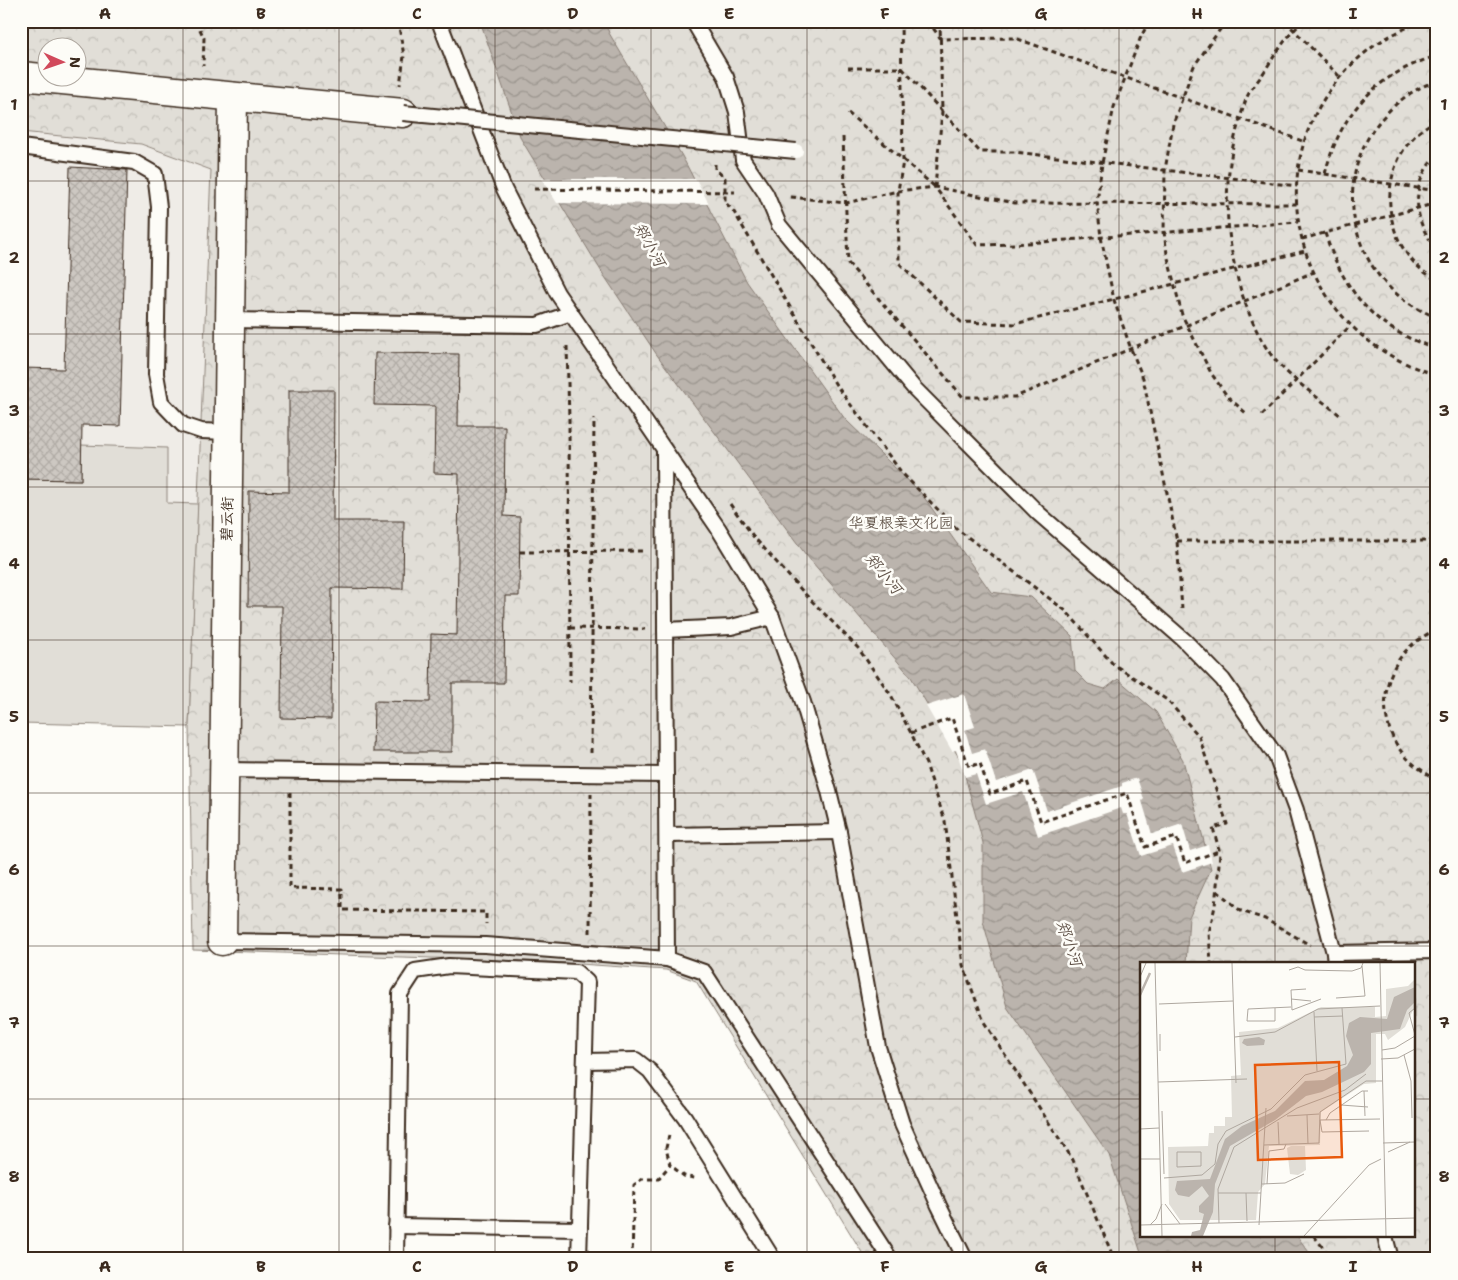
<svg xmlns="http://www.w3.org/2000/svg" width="1458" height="1280" viewBox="0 0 1458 1280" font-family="'Shantell Sans','LXGW WenKai TC',sans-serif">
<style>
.built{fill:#efece7}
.green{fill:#e1ded7;stroke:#8e847a}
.forest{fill:url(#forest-crowns);stroke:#8e847a;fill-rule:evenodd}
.water{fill:url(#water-waves);stroke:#887d74}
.pier{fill:#fdfcf7}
.building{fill:url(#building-cross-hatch);stroke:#3b2a1e}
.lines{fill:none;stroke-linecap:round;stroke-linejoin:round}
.lane-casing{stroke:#3b2a1e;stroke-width:18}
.street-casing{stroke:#3b2a1e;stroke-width:31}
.path{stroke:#3b2a1e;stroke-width:3;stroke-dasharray:5 4;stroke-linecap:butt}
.lane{stroke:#fdfcf7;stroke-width:14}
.street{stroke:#fdfcf7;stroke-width:28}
.lane-bridge-casing{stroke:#3b2a1e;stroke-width:18;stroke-linecap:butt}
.path-bridge{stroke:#3b2a1e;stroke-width:3;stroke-dasharray:5 4;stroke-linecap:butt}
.lane-bridge{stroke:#fdfcf7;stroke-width:14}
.grid{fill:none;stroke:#3b2a1e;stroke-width:1;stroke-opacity:0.55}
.labels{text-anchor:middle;stroke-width:5;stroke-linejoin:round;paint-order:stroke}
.street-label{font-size:15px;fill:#3b2a1e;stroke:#fdfcf7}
.park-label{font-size:15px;fill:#64574c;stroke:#fdfcf7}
.water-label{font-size:16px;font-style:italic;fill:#615349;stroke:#fdfcf7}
.inset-river{fill:none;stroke:#bbb4ad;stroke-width:2.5}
.inset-road{fill:none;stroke:#afa8a0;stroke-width:1}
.view{fill:#e8590c;fill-opacity:0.15;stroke:#e8590c;stroke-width:2.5}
.inset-edge{fill:none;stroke:#3b2a1e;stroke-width:2.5}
.neatline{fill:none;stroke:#3b2a1e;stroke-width:2}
.grid-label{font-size:16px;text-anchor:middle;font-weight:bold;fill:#3b2a1e}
</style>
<defs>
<pattern id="forest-crowns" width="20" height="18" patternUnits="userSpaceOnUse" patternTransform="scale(1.25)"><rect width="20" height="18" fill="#e1ded7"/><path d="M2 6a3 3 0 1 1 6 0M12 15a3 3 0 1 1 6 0" fill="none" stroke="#c2bfb8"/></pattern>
<pattern id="water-waves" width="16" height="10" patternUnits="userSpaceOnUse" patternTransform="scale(1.25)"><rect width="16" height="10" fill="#bbb4ad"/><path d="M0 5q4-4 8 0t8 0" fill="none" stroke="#99938c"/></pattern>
<pattern id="building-cross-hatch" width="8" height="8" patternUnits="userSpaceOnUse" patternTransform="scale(1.25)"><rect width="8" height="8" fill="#cdc8c2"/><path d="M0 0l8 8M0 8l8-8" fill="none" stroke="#b1aca6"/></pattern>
</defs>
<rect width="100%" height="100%" fill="#fdfcf7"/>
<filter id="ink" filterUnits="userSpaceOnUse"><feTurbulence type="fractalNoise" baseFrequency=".02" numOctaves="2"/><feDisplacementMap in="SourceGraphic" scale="10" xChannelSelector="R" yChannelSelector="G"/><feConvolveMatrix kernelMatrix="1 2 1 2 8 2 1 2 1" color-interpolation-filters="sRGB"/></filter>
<g filter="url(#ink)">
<polygon class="built" points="21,132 141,144 211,170 189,727 21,723"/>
<polygon class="green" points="81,445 167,448 167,503 198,504 189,727 21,723 21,479 81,480"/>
<path class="forest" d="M21,21H1437V1259H866L696,981L666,970L551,962L193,950L189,727L211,170L141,144L21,132ZM48,48H78V78H48ZM1142,964H1414V1236H1142Z"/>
<polygon class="water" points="480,21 605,21 609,33 682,156 747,282 845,419 921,493 991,592 1031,597 1072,636 1075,671 1088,684 1105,689 1118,679 1156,712 1183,760 1211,869 1189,917 1186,964 1142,964 1142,1236 1297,1236 1314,1259 1143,1259 1109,1155 1007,1007 983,921 983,843 961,761 911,677 806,555 657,355 603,274 521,139"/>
<g class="pier">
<polygon points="542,179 696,179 709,204 557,203"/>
<polygon points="964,694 975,727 965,730 972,753 985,749 996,782 1033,770 1047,811 1122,786 1122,783 1137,778 1144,799 1142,801 1152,834 1182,824 1190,851 1208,845 1212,862 1182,872 1173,846 1141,856 1127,814 1123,814 1121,808 1038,836 1023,792 986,804 976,774 965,777 956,750 952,751 926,706"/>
</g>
<g class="building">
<polygon points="70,167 127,170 120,426 82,425 81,480 21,479 21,368 64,369"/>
<polygon points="375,353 459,354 458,426 505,426 504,516 520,517 519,596 505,596 504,683 452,683 452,752 373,752 374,701 430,702 431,634 457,635 459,474 434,473 435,406 374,405"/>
<polygon points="289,390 334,390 333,521 404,521 403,589 332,588 331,719 281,718 282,606 248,606 249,491 289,492"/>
</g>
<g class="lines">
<g class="lane-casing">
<g id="lane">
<polyline points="439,21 504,189 557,293 718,528 772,617 803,702 829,791 839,832 878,1047 902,1124 939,1206 965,1259"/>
<polyline points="693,21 726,77 737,112 743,160 766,194 779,225 913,387 1038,513 1184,640 1223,680 1276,756 1296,810 1334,953 1335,964"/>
<polyline points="21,147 134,162 155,174 159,207 156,374 161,402 183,425 201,431 228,432"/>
<polyline points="229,320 537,325 571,313"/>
<polyline points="664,450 667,959"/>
<polyline points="665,630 731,627 772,617"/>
<polyline points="224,770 666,775"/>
<polyline points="667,835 839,832"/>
<polyline points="222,941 485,945 667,959 704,972 890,1259"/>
<polyline points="1334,953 1437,951"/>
<polyline points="585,1061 636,1060 650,1071 685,1118 773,1259"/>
<polyline points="396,1226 580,1229"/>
<polyline points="1385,1236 1391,1259"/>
<polyline points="396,1259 400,994 415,971 449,966 576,972 587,982 579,1259"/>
</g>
</g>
<g class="street-casing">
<g id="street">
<polyline points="21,76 403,113"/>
<polyline points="222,941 233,97"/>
</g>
</g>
<g class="path">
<polyline points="196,21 204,38 203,66"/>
<polyline points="398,21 404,56 400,85"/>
<polyline points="901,21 903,161 898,191 899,263 961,322 1015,324 1305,251"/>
<polyline points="928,21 941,39 1015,38 1305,142"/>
<polyline points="940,21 942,112 935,187 977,245 1015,244 1298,222"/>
<polyline points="1149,21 1140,39 1114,107 1102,163 1097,203 1101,237 1114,300 1131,349 1143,378 1177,541 1182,609"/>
<polyline points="1226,21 1194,66 1173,124 1165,170 1164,232 1167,254 1182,315 1211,373 1227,396 1248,415"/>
<polyline points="1285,21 1340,77"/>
<path d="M1304,21C1287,35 1276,53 1264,72C1259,80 1251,88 1247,97C1243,107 1240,119 1237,129C1222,186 1225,235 1241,291C1249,315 1260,343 1277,362C1295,382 1320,399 1341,416"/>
<path d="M1423,21C1403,29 1383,38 1366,52C1245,150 1290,334 1437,375"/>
<polyline points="1432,21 1437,37"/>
<polyline points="848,68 902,68 980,152 1015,152 1297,186"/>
<path d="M1437,81C1417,87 1400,99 1386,114C1324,179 1352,288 1437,317"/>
<polyline points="848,113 934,186"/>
<path d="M1437,120C1373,152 1375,248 1437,280"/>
<polyline points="843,137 848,263 963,397 1015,397 1314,272"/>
<path d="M1437,155C1433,160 1428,165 1425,171C1412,194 1416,229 1437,247"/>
<polyline points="715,164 715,169 725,178 725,202 734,212 836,385 902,473 957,529 1066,611 1113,664 1167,700 1199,736 1227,824 1213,828 1220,853 1215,906 1209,933 1211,964"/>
<polyline points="1298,170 1437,191"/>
<path d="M1325,174C1340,113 1376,74 1437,56"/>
<polyline points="791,197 846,203 898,191 935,187 1015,203 1297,204"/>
<path d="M1325,233C1343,290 1376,332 1437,348"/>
<polyline points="1302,239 1437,203"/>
<polyline points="567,346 569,419 570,682"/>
<polyline points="1262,415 1350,326"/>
<polyline points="730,504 753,536 805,594 858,648 891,695 911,733 926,764 945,821 963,965 984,1022 1073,1160 1114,1259"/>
<polyline points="1177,541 1437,541"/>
<polyline points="520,552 644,551"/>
<polyline points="570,628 645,629"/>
<path d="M1437,630C1429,632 1423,637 1417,641C1373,673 1376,740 1420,769C1426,773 1431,777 1437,779"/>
<polyline points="911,733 952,718 969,767 980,763 990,794 1027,781 1041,822 1127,793 1145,847 1176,837 1185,863 1216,852 1220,853"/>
<polyline points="591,753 594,418"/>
<polyline points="290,792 290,888 342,889 342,910 486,912 486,924"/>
<polyline points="1217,891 1241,911 1265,919 1310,945"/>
<polyline points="590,933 591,794"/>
<polyline points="669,1135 666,1148 670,1165 684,1176 698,1179"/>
<polyline points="1314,1236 1332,1259"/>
<polyline points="632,1259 634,1185 642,1179 658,1179 670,1165"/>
</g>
<use href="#lane" class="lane"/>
<use href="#street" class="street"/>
<g class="lane-bridge-casing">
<polyline id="lane-bridge" points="403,113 796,151"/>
</g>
<polyline class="path-bridge" points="534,189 735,192"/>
<use href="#lane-bridge" class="lane-bridge"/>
</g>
</g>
<path class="grid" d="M183,21V1259M339,21V1259M495,21V1259M651,21V1259M807,21V1259M963,21V1259M1119,21V1259M1275,21V964M21,181H1437M21,334H1437M21,487H1437M21,640H1437M21,793H1437M21,946H1437M21,1099H1142M1414,1099H1437M1275,1236V1259"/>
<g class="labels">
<g class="street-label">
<text transform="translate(227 519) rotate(-89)" y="5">碧云街</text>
</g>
<g class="park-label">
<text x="901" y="528">华夏根亲文化园</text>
</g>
<g class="water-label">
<text transform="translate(650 244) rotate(61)" y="6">郑小河</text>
<text transform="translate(884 573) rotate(50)" y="6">郑小河</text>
<text transform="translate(1070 943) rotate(70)" y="6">郑小河</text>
</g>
</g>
<g transform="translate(1140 962)">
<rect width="275" height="275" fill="#fdfcf7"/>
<path d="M151,184H165L166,208L158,213L150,212L147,186Z" fill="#e1ded7"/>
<path d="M275,17V44L265,65L248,78L245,72H236V121L224,122L181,150L180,183L129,184L125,222L118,230L116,258H40L29,242L28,185L68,184L69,171H74V164H85V155H92L91,114L101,113L99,70L138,66L181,45H235V55L246,54V27L268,24Z" fill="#e1ded7"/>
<path d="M275,25V40L267,48L260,67L231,71V102L224,110L182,130L166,134L135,158L90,184L75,222L73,250L63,274H51L52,270L60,268L64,252L59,250V244L69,234L62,224L49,235L38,233L35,228L37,219L70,217L85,177L102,164L135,149L165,119L184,118L207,104L213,93L206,74L209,61L220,55L247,57L254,35ZM119,75L125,78L124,83L107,84L102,81L104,77Z" fill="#bbb4ad"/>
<path class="inset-river" d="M0,33L10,11"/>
<path class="inset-road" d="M15,1L22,274M92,1L96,121M240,1L246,274M149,8L158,5L165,8L212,9L221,6L223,1M0,15L6,1M166,27L151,28L152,48L181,37M196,36L225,34L222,4M151,37L171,39M19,42L93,39M135,46V59H107L108,47L151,45M275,46L269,51L275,73M174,50L177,109M174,55L203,54M20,72V89M95,75L135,70L178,47L240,44M242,88L255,86L275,74M264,93L271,119L272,156M241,97L258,96L275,87M18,120L107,117M224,129L225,154M201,143L228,145M22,149L24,212M167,153L168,182M147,154L179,152M186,158L190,151L222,129H228M138,160L139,182M0,167L19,166M229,169L182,170L180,158L240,157M243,181L275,180M124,183L179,181L180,150L226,119H242M37,190H61V204L37,205ZM248,190L270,180M0,197H20M24,216L62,213L75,202L78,182L86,169L131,147L165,113L206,102L202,46M122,222L145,221L164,212M127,222L129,189L144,187L146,182M78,231H106M25,242L40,262M107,259L106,231H121M79,261L78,227L94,185L157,146L205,128L226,112M0,263L275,256M10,263L16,257L22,242M119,263L126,146M164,274L229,203L241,197"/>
<path class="view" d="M199,100L202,195L118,198L115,103Z"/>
<rect width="275" height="275" class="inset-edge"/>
</g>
<rect width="1458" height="1280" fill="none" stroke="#fdfcf7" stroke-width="55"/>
<g transform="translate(62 62) rotate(92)"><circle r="24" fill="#fdfcf7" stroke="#afa8a0"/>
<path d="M0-4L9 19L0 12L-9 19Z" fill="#d1495b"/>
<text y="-8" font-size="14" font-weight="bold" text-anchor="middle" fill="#3b2a1e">N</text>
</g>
<rect x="28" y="28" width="1402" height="1224" class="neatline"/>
<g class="grid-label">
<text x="105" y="19">A</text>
<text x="261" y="19">B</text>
<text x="417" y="19">C</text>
<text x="573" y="19">D</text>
<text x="729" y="19">E</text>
<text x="885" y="19">F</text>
<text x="1041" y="19">G</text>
<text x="1197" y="19">H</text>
<text x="1353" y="19">I</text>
<text x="14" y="110">1</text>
<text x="1444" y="110">1</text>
<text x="14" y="263">2</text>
<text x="1444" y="263">2</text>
<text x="14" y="416">3</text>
<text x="1444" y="416">3</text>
<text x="14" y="569">4</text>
<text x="1444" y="569">4</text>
<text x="14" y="722">5</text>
<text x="1444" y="722">5</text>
<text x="14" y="875">6</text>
<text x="1444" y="875">6</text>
<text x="14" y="1028">7</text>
<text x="1444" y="1028">7</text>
<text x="14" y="1182">8</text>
<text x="1444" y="1182">8</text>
<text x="105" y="1272">A</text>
<text x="261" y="1272">B</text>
<text x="417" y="1272">C</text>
<text x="573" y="1272">D</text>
<text x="729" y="1272">E</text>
<text x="885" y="1272">F</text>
<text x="1041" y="1272">G</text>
<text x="1197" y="1272">H</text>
<text x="1353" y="1272">I</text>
</g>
</svg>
